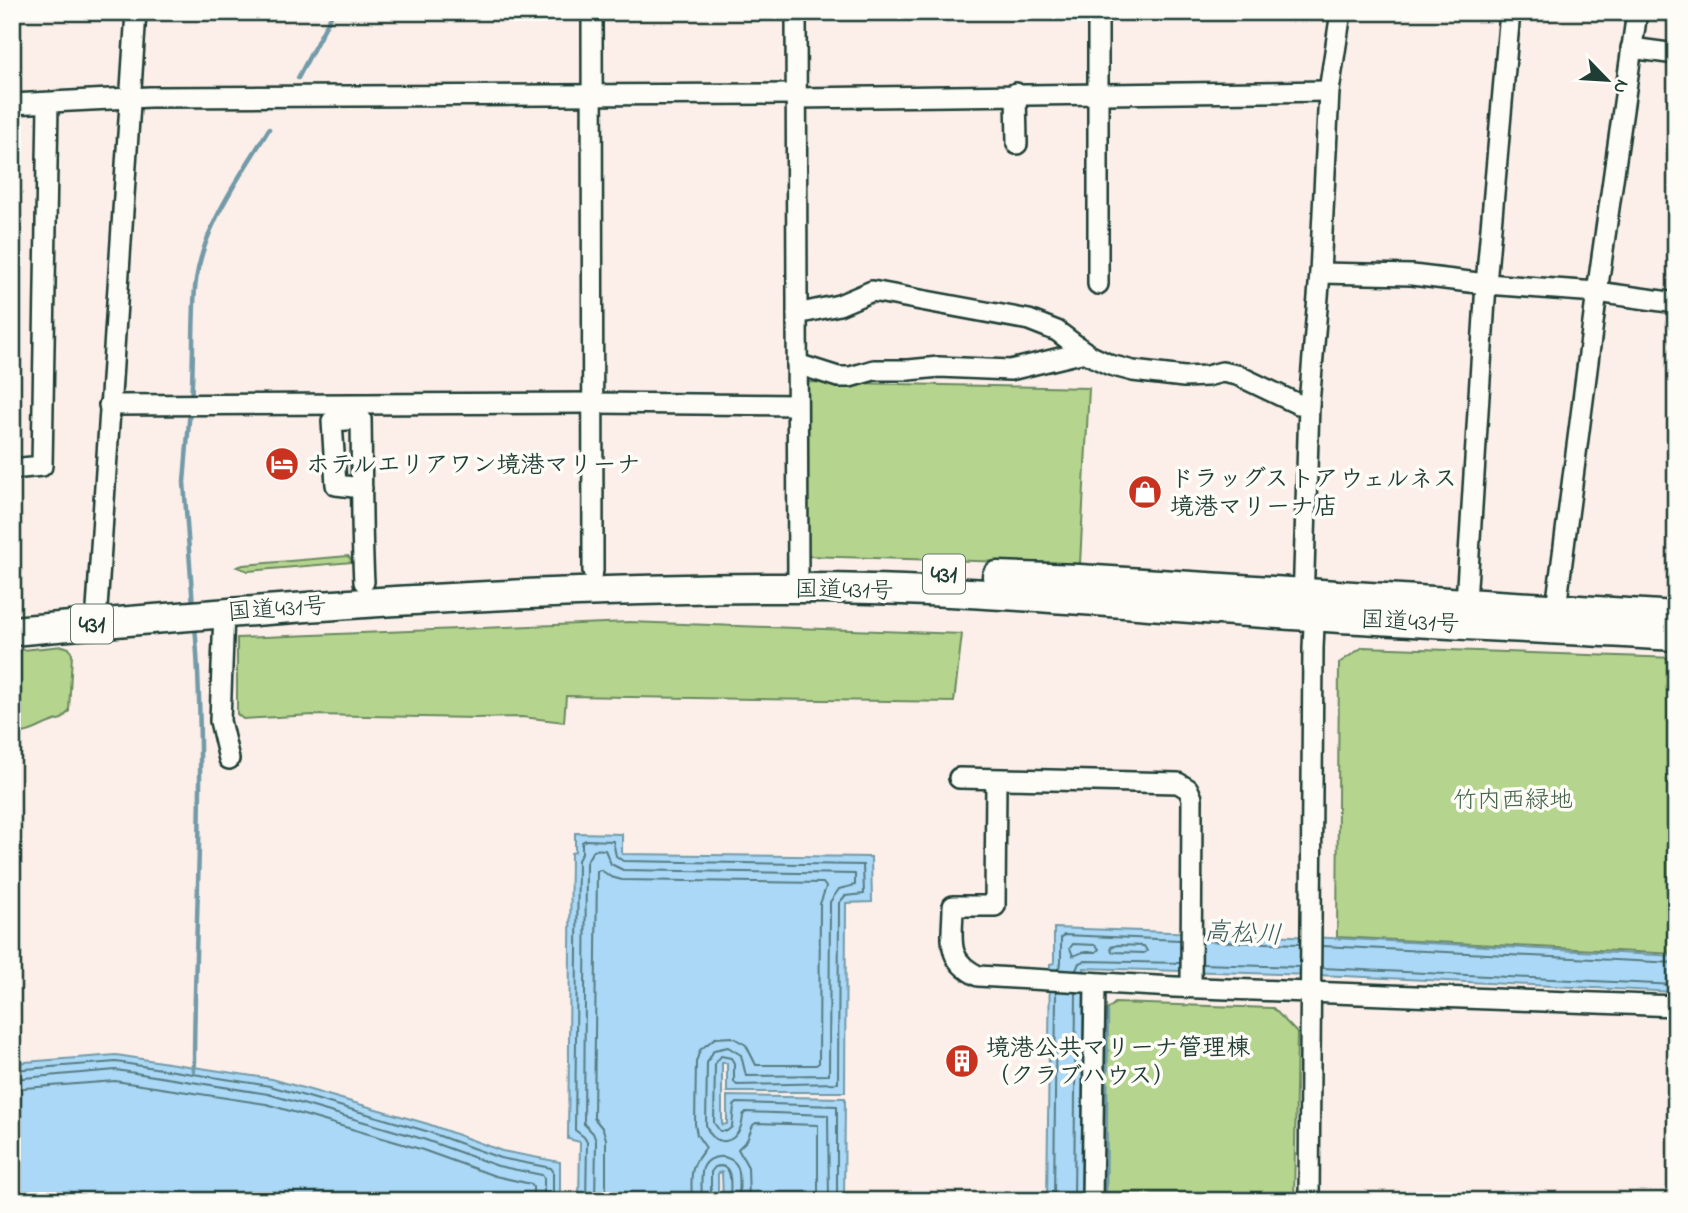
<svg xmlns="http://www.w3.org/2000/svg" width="1688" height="1213" viewBox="0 0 1688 1213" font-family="'Indie Flower','Klee One',sans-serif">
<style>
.green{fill:#b5d58e;stroke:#6a8961;stroke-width:2}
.water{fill:#aad8f6;stroke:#729aa8;stroke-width:2}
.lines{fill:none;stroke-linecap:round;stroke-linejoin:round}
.shore{stroke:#577b82;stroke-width:2}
.stream{stroke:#729aa8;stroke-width:4.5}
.minor-casing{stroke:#1f3d34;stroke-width:24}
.highway-casing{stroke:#1f3d34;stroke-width:33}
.minor{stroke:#fdfcf7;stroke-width:19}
.highway{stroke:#fdfcf7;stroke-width:28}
.labels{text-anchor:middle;stroke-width:7;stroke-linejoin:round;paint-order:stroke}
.shield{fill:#fdfcf7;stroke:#62766e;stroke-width:2}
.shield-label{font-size:23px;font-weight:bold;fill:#1f3d34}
.poi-label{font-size:24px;font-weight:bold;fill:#1f3d34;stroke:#fdfcf7;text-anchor:start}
.street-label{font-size:24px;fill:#1f3d34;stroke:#fdfcf7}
.park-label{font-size:24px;fill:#44634a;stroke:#fdfcf7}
.water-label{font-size:26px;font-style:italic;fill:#3b5c5b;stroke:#fdfcf7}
</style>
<rect width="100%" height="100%" fill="#fcefe9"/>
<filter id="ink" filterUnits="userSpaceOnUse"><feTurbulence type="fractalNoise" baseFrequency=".0143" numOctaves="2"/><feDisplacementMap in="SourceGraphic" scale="14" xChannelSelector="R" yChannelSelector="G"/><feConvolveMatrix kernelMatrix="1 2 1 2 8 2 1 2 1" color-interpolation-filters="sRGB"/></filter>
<g filter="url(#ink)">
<g class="green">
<polygon points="803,382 1089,388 1080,564 805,556"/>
<polygon points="348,556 353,562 248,571 237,567 243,565"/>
<polygon points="629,622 962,634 954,702 566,696 564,722 522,717 476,718 313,715 243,719 237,714 237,638"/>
<path d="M63,646L69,648L72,654L69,711L62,719C44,722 32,735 12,734V651Z"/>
<polygon points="1363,647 1676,658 1676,954 1337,937 1339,663"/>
<polygon points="1115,1003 1273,1008 1297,1033 1294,1201 1102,1201 1104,1013"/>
</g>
<g class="water">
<polygon points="575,833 622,834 622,854 871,857 872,902 846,903 845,1092 727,1092 727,1063 722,1063 722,1125 727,1124 727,1096 845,1098 844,1201 723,1201 722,1172 718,1173 718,1201 579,1201 580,1142 568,1139 571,853 575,852"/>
<polygon points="1054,928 1291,936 1676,956 1676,992 1344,976 1084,968 1081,1201 1047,1201 1050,964 1054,963"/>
<polygon points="116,1055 272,1079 428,1124 502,1151 560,1162 560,1201 12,1201 12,1063"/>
</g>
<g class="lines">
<g class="shore">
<polyline points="1203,941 1299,944"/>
<polygon points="1073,944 1096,945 1099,949 1096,952 1083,952 1073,956 1070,948"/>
<polygon points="1118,945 1144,946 1147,951 1144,953 1112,952 1111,947"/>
<polyline points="1322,946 1676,963"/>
<polyline points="1202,964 1299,967"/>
<polyline points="1322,968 1676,985"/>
<polyline points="1058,969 1061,963 1061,938 1064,935 1180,940"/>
<polyline points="1076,970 1079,963 1085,961 1180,963"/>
<polyline points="12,1070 116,1062 270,1086 426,1131 500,1158 551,1168 553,1171 553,1201"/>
<polyline points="12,1079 116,1070 268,1094 423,1139 498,1166 542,1175 544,1178 544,1201"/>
<polyline points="12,1089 115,1081 266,1104 420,1149 495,1176 531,1184 533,1187 533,1201"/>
<polyline points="586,1201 587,1142 584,1137 575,1130 578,860 582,853 582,842 586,840 613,841 616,856 623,861 863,865 864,894 845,896 839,903 838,1083 737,1085 734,1082 734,1063 731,1058 721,1056 715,1064 714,1123 720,1131 727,1131 732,1127 734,1106 737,1103 837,1106 837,1201"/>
<path d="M595,1201L596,1141L593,1133L584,1124L586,863C592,853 591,848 605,850L611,864L623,870L855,874V885L839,889L830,902L829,1075L746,1076L741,1055L728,1047L714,1050L707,1063L706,1125C714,1151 742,1144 743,1115L746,1112L828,1115L829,1201"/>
<path d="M606,1201V1139L603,1129L594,1118L597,871L601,870L611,877L622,880L823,883L826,887L820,904L819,1063L816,1065H756L746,1045L732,1037L715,1038L700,1050L696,1062L695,1124L697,1135L706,1148C689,1166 691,1176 692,1201"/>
<path d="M702,1201C702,1191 700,1177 703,1168C709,1153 732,1153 738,1168C741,1177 739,1191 739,1201"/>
<path d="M711,1201V1172L715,1167C735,1161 730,1187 730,1201"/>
<polyline points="749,1201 748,1167 738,1149 747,1140 753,1125 756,1123 818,1125 818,1201"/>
<polyline points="1054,1201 1056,992"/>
<polyline points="1074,1201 1076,993"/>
</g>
<g class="stream">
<polyline points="298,78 333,12"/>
<path d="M191,400C194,363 192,325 195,288C201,229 239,178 269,129"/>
<polyline points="190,409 184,482 193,606"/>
<path d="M194,1071C194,923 207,774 195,625"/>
<polyline points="1105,1201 1107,1012"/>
</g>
<g class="minor-casing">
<g id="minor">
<polyline points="592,12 593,571"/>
<polyline points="796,12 798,588"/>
<polyline points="1631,48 1676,54"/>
<polyline points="1016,93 1017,144"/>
<polyline points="796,98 1329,91"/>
<polyline points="12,104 150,97 796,94"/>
<polyline points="1320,273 1412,275 1486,284 1597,292 1676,303"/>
<polyline points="1098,284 1098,12"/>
<polyline points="797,314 839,305 872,291 1029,320 1057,331 1089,355 1110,365 1133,371 1184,377 1207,376 1222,372 1237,375 1298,404 1309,404"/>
<polyline points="797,364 838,377 850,377 874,370 909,370 939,367 1010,370 1085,352"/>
<polyline points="109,405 593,403 796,405"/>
<polyline points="12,469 42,466 48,103"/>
<path d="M362,488L336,485L332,421L361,419C362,473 361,528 364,582"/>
<polyline points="1466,602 1486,284 1510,12"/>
<polyline points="1303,605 1309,404 1320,273 1329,91 1341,12"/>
<polyline points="1556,608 1597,292 1637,12"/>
<polyline points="224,612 220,721 229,759"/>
<polyline points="96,624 136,12"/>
<polyline points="959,778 1178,783 1188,789 1192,798 1191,987"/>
<path d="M996,780L995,906H953C953,939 944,959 978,976L1174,987L1676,1006"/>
<polyline points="1092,1201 1095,983"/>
<polyline points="1309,1201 1313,648 1315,603"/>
</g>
</g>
<g class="highway-casing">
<g id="highway">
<polyline points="997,576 1079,579 1676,616"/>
<path d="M12,631C274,608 535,587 798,588C949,588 1099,602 1249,612C1391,622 1534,628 1676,636"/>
</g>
</g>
<use href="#minor" class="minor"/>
<use href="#highway" class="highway"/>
</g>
</g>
<defs>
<g id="hotel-disc" transform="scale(1.75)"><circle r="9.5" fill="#c8321e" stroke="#fdfcf7"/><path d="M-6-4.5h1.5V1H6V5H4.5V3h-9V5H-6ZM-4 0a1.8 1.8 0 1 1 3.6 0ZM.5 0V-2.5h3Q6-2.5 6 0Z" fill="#fff"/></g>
<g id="shop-disc" transform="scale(1.75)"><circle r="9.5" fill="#c8321e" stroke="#fdfcf7"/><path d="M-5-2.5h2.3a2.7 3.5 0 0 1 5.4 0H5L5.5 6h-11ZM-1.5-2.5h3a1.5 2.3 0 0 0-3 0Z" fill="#fff"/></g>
<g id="building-disc" transform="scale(1.75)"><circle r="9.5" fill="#c8321e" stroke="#fdfcf7"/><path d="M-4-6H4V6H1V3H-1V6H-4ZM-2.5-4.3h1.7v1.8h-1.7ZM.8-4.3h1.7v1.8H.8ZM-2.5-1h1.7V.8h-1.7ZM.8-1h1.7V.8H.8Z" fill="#fff"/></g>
</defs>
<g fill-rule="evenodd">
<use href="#hotel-disc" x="282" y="464"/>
<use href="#shop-disc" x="1145" y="492"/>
<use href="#building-disc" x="962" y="1061"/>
</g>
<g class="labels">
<g class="shield">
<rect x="923" y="554.5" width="42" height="39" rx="5"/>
<rect x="71" y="604.5" width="42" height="39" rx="5"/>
</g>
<g class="shield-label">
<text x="944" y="582">431</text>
<text x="92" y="632">431</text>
</g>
<g class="poi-label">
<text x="306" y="472">ホテルエリアワン境港マリーナ</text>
<text x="1170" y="486">ドラッグストアウェルネス<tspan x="1170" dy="28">境港マリーナ店</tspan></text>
<text x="986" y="1055">境港公共マリーナ管理棟<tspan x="986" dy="28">（クラブハウス）</tspan></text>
</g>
<g class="street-label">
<text transform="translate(844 589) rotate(1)" y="8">国道431号</text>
<text transform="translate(277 608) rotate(-4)" y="8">国道431号</text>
<text transform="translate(1410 621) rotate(3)" y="8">国道431号</text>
</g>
<g class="park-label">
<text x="1513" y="807">竹内西緑地</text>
</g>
<g class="water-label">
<text transform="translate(1243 932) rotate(3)" y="9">高松川</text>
</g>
</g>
<rect width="1688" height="1213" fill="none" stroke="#fdfcf7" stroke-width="42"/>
<rect x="21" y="21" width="1646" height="1171" fill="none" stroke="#1f3d34" stroke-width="2.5" filter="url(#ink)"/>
<g transform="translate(1607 80) rotate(115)" stroke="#fdfcf7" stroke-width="5" paint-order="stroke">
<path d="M0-5L12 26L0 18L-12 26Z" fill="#1f3d34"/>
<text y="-10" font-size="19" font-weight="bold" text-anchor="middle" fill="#1f3d34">N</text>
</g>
</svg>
